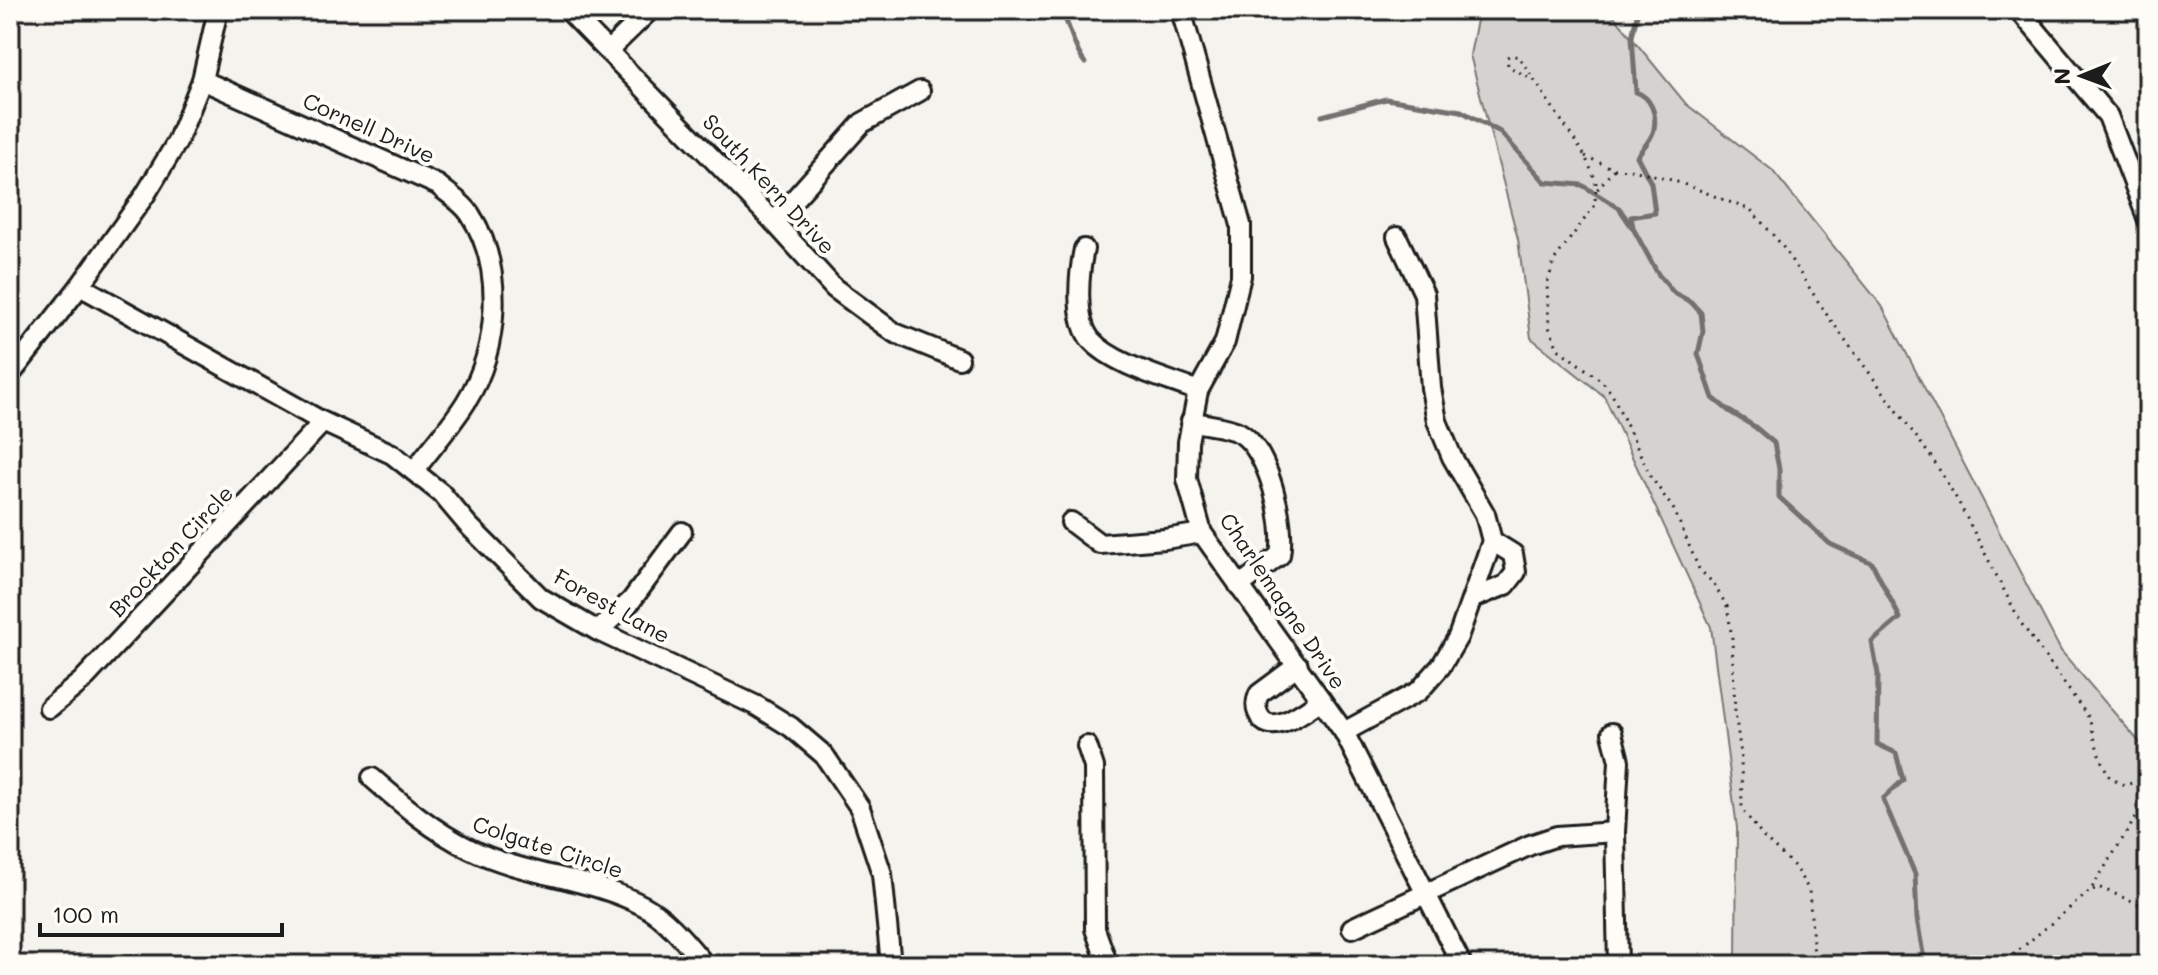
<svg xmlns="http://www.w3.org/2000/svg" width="2158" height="975" viewBox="0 0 2158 975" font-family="Mali,sans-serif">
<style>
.green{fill:#d4d3cf;stroke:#787876;stroke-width:2}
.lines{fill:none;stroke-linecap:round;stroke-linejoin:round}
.stream{stroke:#72716f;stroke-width:5}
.minor-casing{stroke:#1c1c1c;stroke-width:24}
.path{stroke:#1c1c1c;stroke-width:3;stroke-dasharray:2 6;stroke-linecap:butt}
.minor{stroke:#fdfcf7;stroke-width:18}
.labels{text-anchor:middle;stroke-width:8;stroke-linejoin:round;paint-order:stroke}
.street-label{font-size:22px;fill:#1c1c1c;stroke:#fdfcf7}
</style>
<rect width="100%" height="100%" fill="#f4f3ee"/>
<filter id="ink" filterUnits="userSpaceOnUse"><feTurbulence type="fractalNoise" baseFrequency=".0125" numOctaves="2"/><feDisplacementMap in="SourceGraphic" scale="16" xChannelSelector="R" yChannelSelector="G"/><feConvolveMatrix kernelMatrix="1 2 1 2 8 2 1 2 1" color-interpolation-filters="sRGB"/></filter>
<g filter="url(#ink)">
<polygon class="green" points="1479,10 1609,10 1686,104 1772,170 1882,306 2061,651 2141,744 2148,741 2148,965 1736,965 1737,828 1711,627 1604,396 1531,338 1518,239 1470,55"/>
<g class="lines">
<g class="stream">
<path d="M1060,10C1072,27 1072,47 1085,63"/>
<polyline points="1322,116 1386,99 1461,111 1500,132 1545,182 1582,185 1619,208 1634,230 1658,274 1674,293 1691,302 1701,313 1703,331 1698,354 1713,398 1729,411 1755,427 1774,443 1779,469 1779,497 1830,544 1872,563 1900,618 1872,642 1878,674 1877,744 1896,753 1903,780 1883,799 1915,874 1917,919 1925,965"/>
<path d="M1633,227L1631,217L1655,213L1651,183L1637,156C1642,149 1653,138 1654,129C1657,114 1651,97 1636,92L1632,37L1638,10"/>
</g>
<g class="minor-casing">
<g id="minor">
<polyline points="568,10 774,222 834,288 895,333 959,359"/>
<polyline points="1181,10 1241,225 1241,276 1225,342 1198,391 1188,442 1187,479 1202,533 1344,732 1462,965"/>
<polyline points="2019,10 2108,116 2148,220"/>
<polyline points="609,50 650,10"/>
<path d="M202,80L438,185C448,194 463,203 470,214C505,268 499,349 466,402C451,426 431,448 414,471"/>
<polyline points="774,222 862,123 920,91"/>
<path d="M1084,249C1079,273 1074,320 1091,340C1113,365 1168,379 1198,391"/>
<polyline points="80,286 323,422 392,454 441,493 468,525 541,598 598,631 757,706 791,727 824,755 860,808 882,874 891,965"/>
<polyline points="10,375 80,286 145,195 177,142 202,80 218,10"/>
<path d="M1191,421C1205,425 1227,426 1240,433C1269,450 1286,524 1280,555L1239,586"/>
<polyline points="1071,522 1100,544 1165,539 1202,533"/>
<polyline points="1473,598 1506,585 1516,572 1513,554 1492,541"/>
<polyline points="598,631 631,601 682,532"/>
<path d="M1298,665L1259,694C1256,701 1255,706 1258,713C1269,741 1307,709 1321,700"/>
<polyline points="49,708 82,681 323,422"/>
<polyline points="1344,732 1419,691 1441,666 1458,637 1492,541 1485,514 1452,457 1437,421 1431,388 1424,294 1397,237"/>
<polyline points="1612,733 1619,761 1615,832 1618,965"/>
<polyline points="1087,746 1094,767 1095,929 1108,965"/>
<path d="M372,778C403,805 433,831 470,849C525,876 589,877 644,906C667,918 688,945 705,965"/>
<polyline points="1352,928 1530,845 1557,836 1615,832"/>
</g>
</g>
<g class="path">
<polyline points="1535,81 1508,66 1507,57 1511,55 1519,57 1585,156 1596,181 1595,205 1555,259 1547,284 1549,327 1558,349 1602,381 1612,394 1651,477 1674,510 1699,569 1712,582 1727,606 1732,638 1735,712 1741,755 1742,809 1763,837 1794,866 1809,890 1814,956 1818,965"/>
<polyline points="1585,156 1614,169 1595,192"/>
<path d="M1614,169C1660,170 1708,195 1751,210L1781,244L1827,315L1934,461L1958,501L2021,623L2089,718L2100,758L2109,776L2124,785L2148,779"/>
<polyline points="2093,890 2098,887 2139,904 2148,901"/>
<polyline points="2001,965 2090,891 2148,798"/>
</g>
<use href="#minor" class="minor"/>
</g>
</g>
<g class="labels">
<g class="street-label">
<text transform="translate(369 128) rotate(24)" y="8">Cornell Drive</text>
<text transform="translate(769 184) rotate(47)" y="8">South Kern Drive</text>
<text transform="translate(171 551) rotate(-47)" y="8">Brockton Circle</text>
<text transform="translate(1283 601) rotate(56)" y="8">Charlemagne Drive</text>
<text transform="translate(612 606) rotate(29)" y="8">Forest Lane</text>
<text transform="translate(548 847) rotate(18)" y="8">Colgate Circle</text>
</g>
</g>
<rect width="2158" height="975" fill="none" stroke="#fdfcf7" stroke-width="40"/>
<rect x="20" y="20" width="2118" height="935" fill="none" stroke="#1c1c1c" stroke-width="3" filter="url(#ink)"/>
<g transform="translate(2082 76) rotate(269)" stroke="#fdfcf7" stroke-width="6" paint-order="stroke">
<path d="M0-6L14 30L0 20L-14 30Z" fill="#1c1c1c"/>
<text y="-12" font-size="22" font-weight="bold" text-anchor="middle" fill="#1c1c1c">N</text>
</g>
<path d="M40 923v12h242v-12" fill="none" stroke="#1c1c1c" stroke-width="4"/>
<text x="52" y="923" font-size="24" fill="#1c1c1c" stroke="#fdfcf7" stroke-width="6" paint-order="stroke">100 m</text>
</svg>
